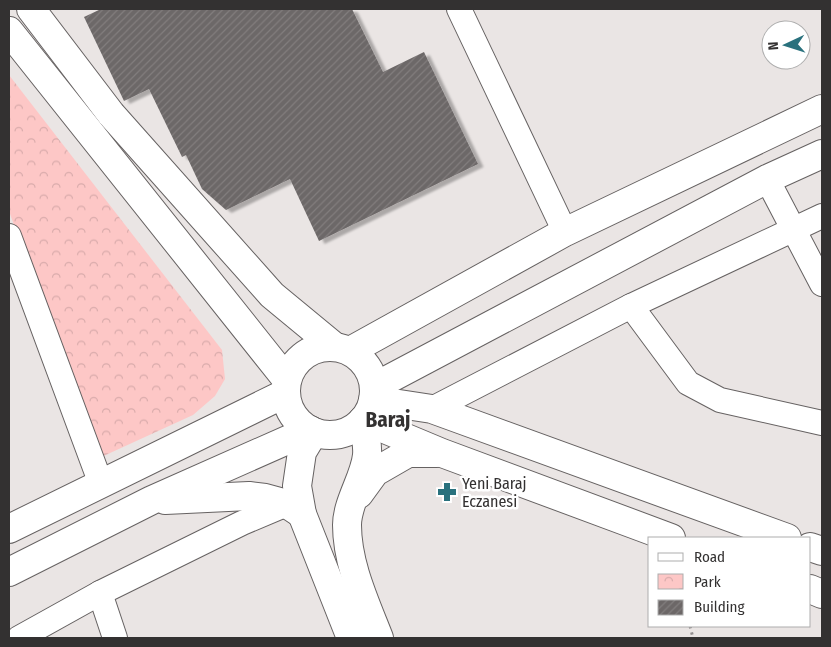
<svg xmlns="http://www.w3.org/2000/svg" width="831" height="647" viewBox="0 0 831 647" font-family="'Fira Sans Condensed',sans-serif">
<style>
.park{fill:url(#park-crowns)}
.building{fill:url(#building-hatch);filter:url(#shadow)}
.lines{fill:none;stroke-linecap:round;stroke-linejoin:round}
.minor-casing{stroke:#666262;stroke-width:26}
.tertiary-casing{stroke:#666262;stroke-width:30}
.path{stroke:#938f8f;stroke-width:3;stroke-dasharray:2.5 4;stroke-linecap:butt}
.minor{stroke:#fff;stroke-width:24}
.tertiary{stroke:#fff;stroke-width:28}
.labels{text-anchor:middle;stroke-width:5;stroke-linejoin:round;paint-order:stroke}
.poi-label{font-size:16px;fill:#333131;stroke:#fff;text-anchor:start}
.district-label{font-size:21px;font-weight:bold;fill:#333131;stroke:#fff}
</style>
<defs>
<pattern id="park-crowns" width="20" height="18" patternUnits="userSpaceOnUse" patternTransform="scale(1.25)"><rect width="20" height="18" fill="#fdc7c6"/><path d="M2 6a3 3 0 1 1 6 0M12 15a3 3 0 1 1 6 0" fill="none" stroke="#d9abab"/></pattern>
<pattern id="building-hatch" width="6" height="6" patternUnits="userSpaceOnUse" patternTransform="scale(1.25)"><rect width="6" height="6" fill="#6c6767"/><path d="M-1 1l2-2M0 6l6-6M5 7l2-2" fill="none" stroke="#827e7e"/></pattern>
<filter id="shadow"><feDropShadow dx="5.5" dy="3" stdDeviation="1" flood-color="#0004"/></filter>
</defs>
<rect width="100%" height="100%" fill="#eae5e4"/>
<polygon class="park" points="9,75 222,350 225,379 215,396 193,415 97,459 9,211"/>
<polygon class="building" points="101,9 352,9 383,72 424,52 478,164 319,241 290,179 226,210 202,189 186,155 182,157 149,89 124,101 84,17"/>
<g class="lines">
<g class="minor-casing">
<g id="minor">
<polyline points="459,9 565,232"/>
<polyline points="767,179 822,284"/>
<polyline points="9,236 101,484"/>
<polyline points="631,306 688,383 720,400 822,423"/>
<polyline points="432,409 631,306 822,216"/>
<polyline points="100,593 115,638"/>
<polyline points="19,638 100,593 242,523 287,504"/>
</g>
</g>
<g class="tertiary-casing">
<g id="tertiary">
<polyline points="31,9 111,114 272,295 335,347"/>
<polyline points="9,31 287,380"/>
<circle cx="330" cy="391" r="44"/>
<polyline points="350,351 565,232 822,109"/>
<polyline points="374,387 767,179 822,154"/>
<polyline points="373,400 432,409 787,538"/>
<polyline points="363,420 442,453 671,538"/>
<path d="M362,421C365,432 368,444 367,455C365,477 347,502 347,525C347,564 365,602 379,638"/>
<polyline points="314,432 302,452 297,486 302,514 351,638"/>
<polyline points="359,494 375,472 408,453 437,453"/>
<polyline points="165,500 249,496 265,498 287,504 302,514"/>
<polyline points="9,529 286,393"/>
<polyline points="810,547 822,551"/>
<polyline points="9,572 152,500 310,430"/>
<polyline points="810,589 822,594"/>
</g>
</g>
<polyline class="path" points="690,626 693,638"/>
<use href="#minor" class="minor"/>
<use href="#tertiary" class="tertiary"/>
</g>
<defs>
<g id="pharmacy-bare" transform="scale(1.5)"><path d="M-2-6h4v4h4v4h-4v4h-4v-4h-4v-4h4Z" fill="#29717d" stroke="#fff" stroke-width="2.5" paint-order="stroke"/></g>
</defs>
<g fill-rule="evenodd">
<use href="#pharmacy-bare" x="447" y="492"/>
</g>
<g class="labels">
<g class="poi-label">
<text x="462" y="489">Yeni Baraj<tspan x="462" dy="18">Eczanesi</tspan></text>
</g>
<g class="district-label">
<text x="388" y="427">Baraj</text>
</g>
</g>
<rect width="831" height="647" fill="none" stroke="#333131" stroke-width="20"/>
<rect x="648" y="537" width="162" height="90" fill="#ffffff" stroke="#adadad"/>
<rect x="658" y="553" width="25" height="8" fill="#ffffff" stroke="#adadad"/>
<text x="694" y="562" font-size="15" fill="#333131">Road</text>
<rect x="658" y="574" width="25" height="15" fill="url(#park-crowns)" stroke="#adadad"/>
<text x="694" y="587" font-size="15" fill="#333131">Park</text>
<rect x="658" y="600" width="25" height="15" fill="url(#building-hatch)" stroke="#adadad"/>
<text x="694" y="612" font-size="15" fill="#333131">Building</text>
<g transform="translate(786 45) rotate(266)"><circle r="24" fill="#ffffff" stroke="#adadad"/>
<path d="M0-4L9 19L0 12L-9 19Z" fill="#29717d"/>
<text y="-8" font-size="14" font-weight="bold" text-anchor="middle" fill="#333131">N</text>
</g>
</svg>
